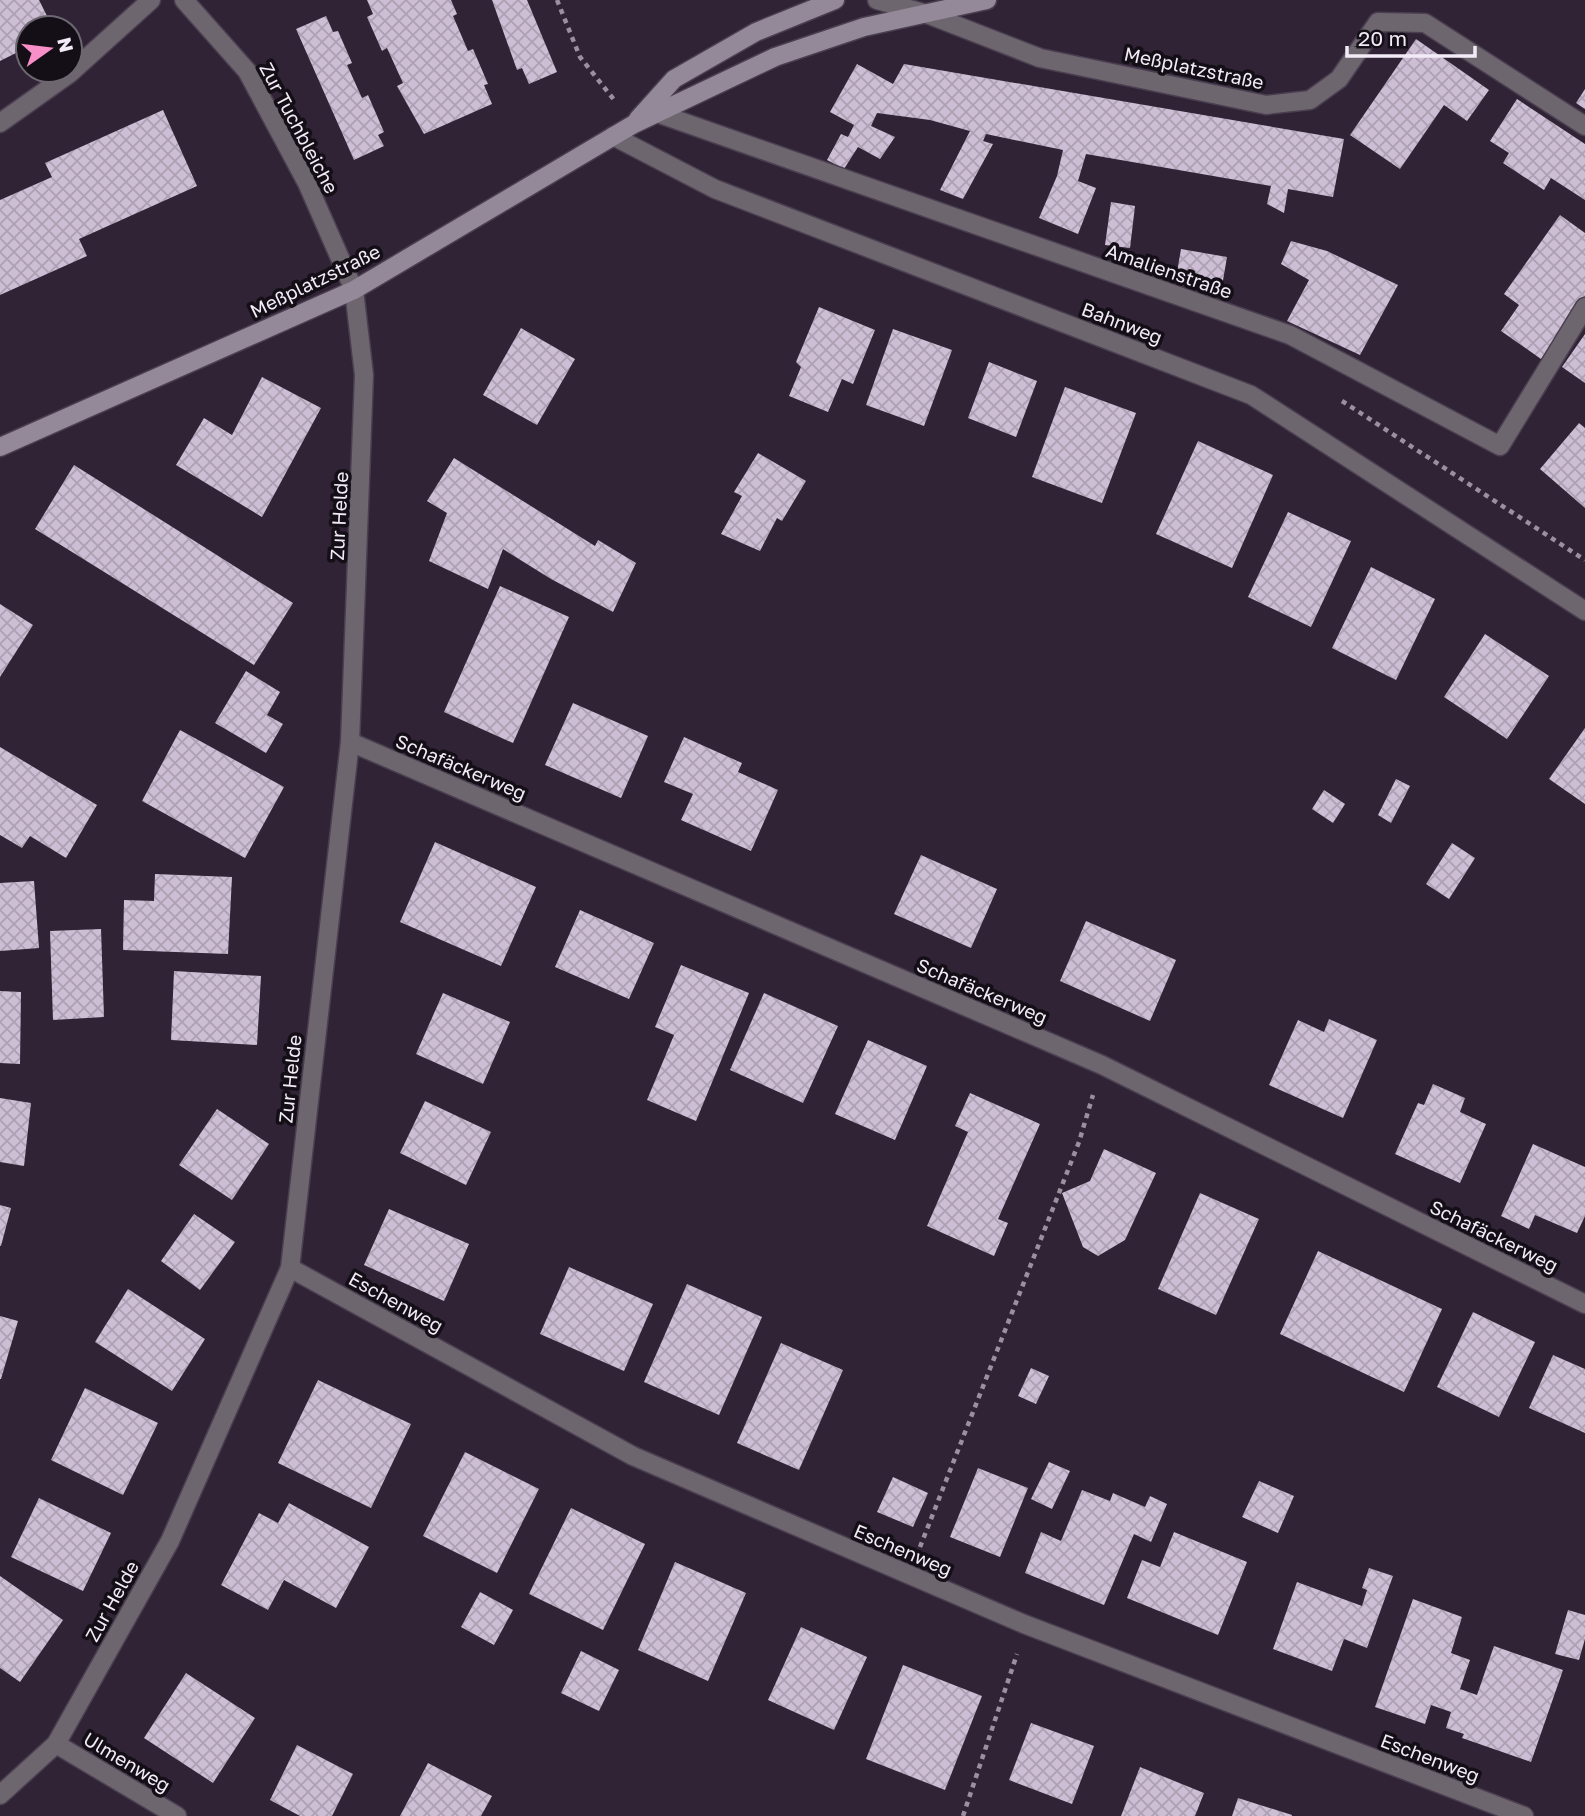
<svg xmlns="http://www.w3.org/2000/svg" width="1585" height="1816" viewBox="0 0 1585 1816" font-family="'Golos Text',sans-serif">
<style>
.building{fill:url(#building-cross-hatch)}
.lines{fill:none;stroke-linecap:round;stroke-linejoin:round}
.minor-casing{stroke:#4a3f50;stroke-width:21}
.secondary-casing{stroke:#4a3f50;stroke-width:21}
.path{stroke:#9a909f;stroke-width:4.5;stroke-dasharray:5 5;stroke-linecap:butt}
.minor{stroke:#6d666f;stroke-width:18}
.secondary{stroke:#938998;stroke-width:18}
.labels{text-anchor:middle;stroke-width:7;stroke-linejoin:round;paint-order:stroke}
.street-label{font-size:19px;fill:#f3ebf7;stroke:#140f17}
</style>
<defs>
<pattern id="building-cross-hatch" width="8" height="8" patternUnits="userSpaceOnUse" patternTransform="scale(1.75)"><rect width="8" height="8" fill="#cdbed5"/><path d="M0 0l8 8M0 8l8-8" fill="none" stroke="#aca0b2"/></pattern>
</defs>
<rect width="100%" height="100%" fill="#2f2335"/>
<g class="building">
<polygon points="0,0 39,0 53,28 28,28 28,47 0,61"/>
<polygon points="367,0 451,0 457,14 453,16 468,51 473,49 488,84 484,85 492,104 424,134 397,86 403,83 387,48 382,51 367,17 373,14"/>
<polygon points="492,0 527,0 557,72 529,84 522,68 517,70"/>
<polygon points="326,16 333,32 338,31 352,63 347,65 362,98 368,95 384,132 378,135 384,146 354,160 296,29"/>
<polygon points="1416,39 1489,90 1467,121 1444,105 1400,169 1350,135"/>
<polygon points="857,64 893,84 904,64 1344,139 1333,197 1288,189 1284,213 1267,204 1271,186 1086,154 1078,181 1096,188 1078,234 1039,218 1057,176 1063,150 986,134 983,141 993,144 963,199 940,190 970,131 930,120 877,113 871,126 895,137 880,159 858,147 844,169 827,160 841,134 848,137 854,125 830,112"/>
<polygon points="1585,89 1585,109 1576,103"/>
<polygon points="1517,99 1585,144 1585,200 1551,178 1544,190 1503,163 1509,153 1490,141"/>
<polygon points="163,110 197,186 79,239 87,256 0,295 0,200 52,177 45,163"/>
<polygon points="1111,202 1135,206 1130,248 1105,245"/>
<polygon points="1560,215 1585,233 1585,296 1541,359 1501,331 1519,305 1504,294"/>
<polygon points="1291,241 1327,251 1398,285 1360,355 1287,321 1309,280 1281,264"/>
<polygon points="1181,249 1227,257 1221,292 1175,284"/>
<polygon points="819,307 875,330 853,384 842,379 828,412 789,396 801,367 796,362"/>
<polygon points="521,328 575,359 537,425 483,395"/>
<polygon points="893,329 952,350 924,426 866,405"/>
<polygon points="1585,334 1585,383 1562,367"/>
<polygon points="989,362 1037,381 1016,437 968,418"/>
<polygon points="262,377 321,408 262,517 176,465 204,418 232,435"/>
<polygon points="1065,387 1136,413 1102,503 1032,477"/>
<polygon points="1579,423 1585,428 1585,508 1540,469"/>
<polygon points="1198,441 1273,475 1232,568 1156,534"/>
<polygon points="758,453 806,481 782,521 777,518 760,551 721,534 742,496 734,492"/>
<polygon points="454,458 595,546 598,540 636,563 613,612 551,579 503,549 488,589 429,561 447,513 427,501"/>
<polygon points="74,465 293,603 254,665 35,529"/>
<polygon points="1288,512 1351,541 1311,627 1248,597"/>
<polygon points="1371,567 1435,599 1396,680 1332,648"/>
<polygon points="500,586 569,617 513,743 444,712"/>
<polygon points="0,604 33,625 0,677"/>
<polygon points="1485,634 1549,676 1507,739 1444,697"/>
<polygon points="246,671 280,692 267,715 283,724 266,753 215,723"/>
<polygon points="573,703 648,736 621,798 545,765"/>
<polygon points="1585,728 1585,804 1549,779"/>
<polygon points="180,730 284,787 245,858 142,801"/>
<polygon points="684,737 742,763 738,772 778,790 751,851 681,820 693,794 664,782"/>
<polygon points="0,747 97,805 66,858 30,836 22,848 0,835"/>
<polygon points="1396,779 1410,786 1391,823 1378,815"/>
<polygon points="1324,790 1345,804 1333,823 1312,809"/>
<polygon points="435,842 536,887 501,966 400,922"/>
<polygon points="1452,843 1475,858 1449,899 1426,884"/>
<polygon points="921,855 997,889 971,948 894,914"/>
<polygon points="155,874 232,877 228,954 123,950 124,900 154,901"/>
<polygon points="34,881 39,948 0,951 0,883"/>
<polygon points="580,910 654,943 629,999 555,967"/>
<polygon points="1086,921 1176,960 1150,1021 1060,981"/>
<polygon points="101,929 104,1017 53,1020 50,931"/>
<polygon points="681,965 749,993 696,1121 647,1100 674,1035 655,1027"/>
<polygon points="174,971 261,976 257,1045 171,1040"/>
<polygon points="0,991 21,992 20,1064 0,1063"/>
<polygon points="443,993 510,1022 483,1084 416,1054"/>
<polygon points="764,993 838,1026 803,1103 730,1070"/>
<polygon points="1329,1019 1377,1040 1343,1118 1269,1085 1298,1020 1324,1032"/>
<polygon points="868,1040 927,1066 895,1140 835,1114"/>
<polygon points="1433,1084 1465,1098 1460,1112 1486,1124 1460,1183 1395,1154 1418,1103 1424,1105"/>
<polygon points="970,1093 1040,1124 998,1219 1008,1223 994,1256 927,1226 968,1132 955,1126"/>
<polygon points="0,1098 31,1103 24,1166 0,1162"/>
<polygon points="425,1101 491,1132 466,1185 400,1153"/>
<polygon points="217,1109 269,1144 232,1200 179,1165"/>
<polygon points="1533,1144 1585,1167 1585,1216 1577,1233 1535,1215 1529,1229 1501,1216"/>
<polygon points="1104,1149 1156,1173 1125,1240 1098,1256 1083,1247 1062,1193 1090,1181"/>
<polygon points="1200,1193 1259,1219 1216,1315 1158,1289"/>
<polygon points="0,1205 11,1208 1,1246 0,1246"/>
<polygon points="389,1209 469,1244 444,1301 364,1265"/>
<polygon points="194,1214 235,1242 200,1290 161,1261"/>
<polygon points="1318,1251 1442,1309 1404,1392 1280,1334"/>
<polygon points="569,1267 653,1304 624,1371 540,1334"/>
<polygon points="687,1284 762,1317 719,1415 644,1382"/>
<polygon points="128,1289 205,1339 172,1391 95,1342"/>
<polygon points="1473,1312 1535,1342 1499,1417 1437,1387"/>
<polygon points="0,1316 18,1321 1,1379 0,1379"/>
<polygon points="781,1343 843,1370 799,1470 737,1443"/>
<polygon points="1553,1355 1585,1369 1585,1433 1529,1408"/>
<polygon points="1031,1368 1049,1376 1036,1404 1018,1396"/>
<polygon points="318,1380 411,1424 371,1508 278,1463"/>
<polygon points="85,1388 158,1423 123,1495 51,1460"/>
<polygon points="465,1452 539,1489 497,1573 423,1536"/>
<polygon points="1049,1462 1070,1471 1052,1509 1031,1499"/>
<polygon points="978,1468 1028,1488 1000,1557 950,1537"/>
<polygon points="893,1477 928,1493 913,1527 877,1512"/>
<polygon points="1259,1481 1294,1496 1278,1533 1242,1517"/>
<polygon points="1082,1490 1110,1501 1113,1493 1145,1507 1150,1496 1167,1504 1151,1542 1134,1534 1104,1605 1025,1573 1041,1532 1061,1541"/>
<polygon points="39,1498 111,1533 83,1591 11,1557"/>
<polygon points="289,1503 369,1547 336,1608 284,1580 268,1610 221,1585 259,1513 278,1523"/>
<polygon points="571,1508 645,1544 603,1630 529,1594"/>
<polygon points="1174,1532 1247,1562 1218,1635 1127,1598 1142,1560 1160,1567"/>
<polygon points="675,1562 746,1593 708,1681 638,1650"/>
<polygon points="1369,1568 1393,1576 1367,1648 1344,1639 1332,1671 1273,1649 1297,1582 1362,1606 1367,1590 1362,1588"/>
<polygon points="0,1576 63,1620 20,1682 0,1668"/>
<polygon points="480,1592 513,1610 494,1645 461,1627"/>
<polygon points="1413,1599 1462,1617 1451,1653 1470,1660 1460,1689 1477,1695 1494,1646 1563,1670 1531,1762 1462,1738 1464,1734 1446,1728 1451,1712 1431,1705 1425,1724 1375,1707"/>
<polygon points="1568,1610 1585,1615 1585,1639 1579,1660 1555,1654"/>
<polygon points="801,1627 867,1657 834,1730 768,1700"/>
<polygon points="581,1651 619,1670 599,1711 561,1693"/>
<polygon points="903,1665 982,1696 945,1790 866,1759"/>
<polygon points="186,1673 255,1718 213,1783 144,1738"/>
<polygon points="1031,1723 1094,1746 1072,1804 1009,1780"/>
<polygon points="297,1745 353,1774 332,1816 300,1816 270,1800"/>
<polygon points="428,1763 492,1796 481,1816 400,1816"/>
<polygon points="1140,1767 1204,1793 1195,1816 1121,1816"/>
<polygon points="1238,1798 1292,1815 1292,1816 1232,1816"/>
</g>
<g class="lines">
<g class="minor-casing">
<g id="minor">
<polyline points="877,0 927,14 1040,58 1266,105 1310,100 1339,79 1378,22 1425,23 1585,126"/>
<polyline points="657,113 1290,335 1500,446 1585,307"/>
<polyline points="0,123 69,74 151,0"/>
<polyline points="613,136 715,189 1251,395 1585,611"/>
<polyline points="350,742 1102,1065 1585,1304"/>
<polyline points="290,1268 633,1456 1024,1624 1524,1816"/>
<polyline points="56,1744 177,1816"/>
<polyline points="0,1795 56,1744 170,1541 290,1268 350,742 364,375 354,290 307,183 247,71 184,0"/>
</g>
</g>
<g class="secondary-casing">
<g id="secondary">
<polyline points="638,119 674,79 756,32 835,0"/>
<polyline points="0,447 354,290 634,124 775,57 864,27 987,0"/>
</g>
</g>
<g class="path">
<polyline points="557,0 580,57 615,101"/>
<polyline points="1342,401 1585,560"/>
<polyline points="920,1547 1079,1142 1093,1095"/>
<polyline points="963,1816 1017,1654"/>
</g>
<use href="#minor" class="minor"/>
<use href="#secondary" class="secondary"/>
</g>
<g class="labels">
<g class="street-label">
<text transform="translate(1194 68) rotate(12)" y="7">Meßplatzstraße</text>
<text transform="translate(299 128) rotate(62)" y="7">Zur Tuchbleiche</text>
<text transform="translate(1169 271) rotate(19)" y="7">Amalienstraße</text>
<text transform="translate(315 281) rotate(-26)" y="7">Meßplatzstraße</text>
<text transform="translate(1122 323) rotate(21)" y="7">Bahnweg</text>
<text transform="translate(339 516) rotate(-87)" y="7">Zur Helde</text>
<text transform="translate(461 767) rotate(23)" y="7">Schafäckerweg</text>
<text transform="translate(982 991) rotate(23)" y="7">Schafäckerweg</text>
<text transform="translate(290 1079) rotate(-84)" y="7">Zur Helde</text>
<text transform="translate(1494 1236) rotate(26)" y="7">Schafäckerweg</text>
<text transform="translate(396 1302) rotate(29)" y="7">Eschenweg</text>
<text transform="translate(903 1550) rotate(23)" y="7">Eschenweg</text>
<text transform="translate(112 1601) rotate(-61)" y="7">Zur Helde</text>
<text transform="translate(1430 1758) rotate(21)" y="7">Eschenweg</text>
<text transform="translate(127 1762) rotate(31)" y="7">Ulmenweg</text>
</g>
</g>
<g transform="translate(49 49) rotate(76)"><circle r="33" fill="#140f17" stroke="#6d6771" stroke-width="2"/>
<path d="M0-5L12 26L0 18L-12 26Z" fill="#f98fc8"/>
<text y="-10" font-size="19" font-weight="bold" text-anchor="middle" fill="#f3ebf7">N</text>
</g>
<path d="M1347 46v10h128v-10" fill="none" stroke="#f3ebf7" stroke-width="3.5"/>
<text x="1358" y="46" font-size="21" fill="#f3ebf7" stroke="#140f17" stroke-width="5" paint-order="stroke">20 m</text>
</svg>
